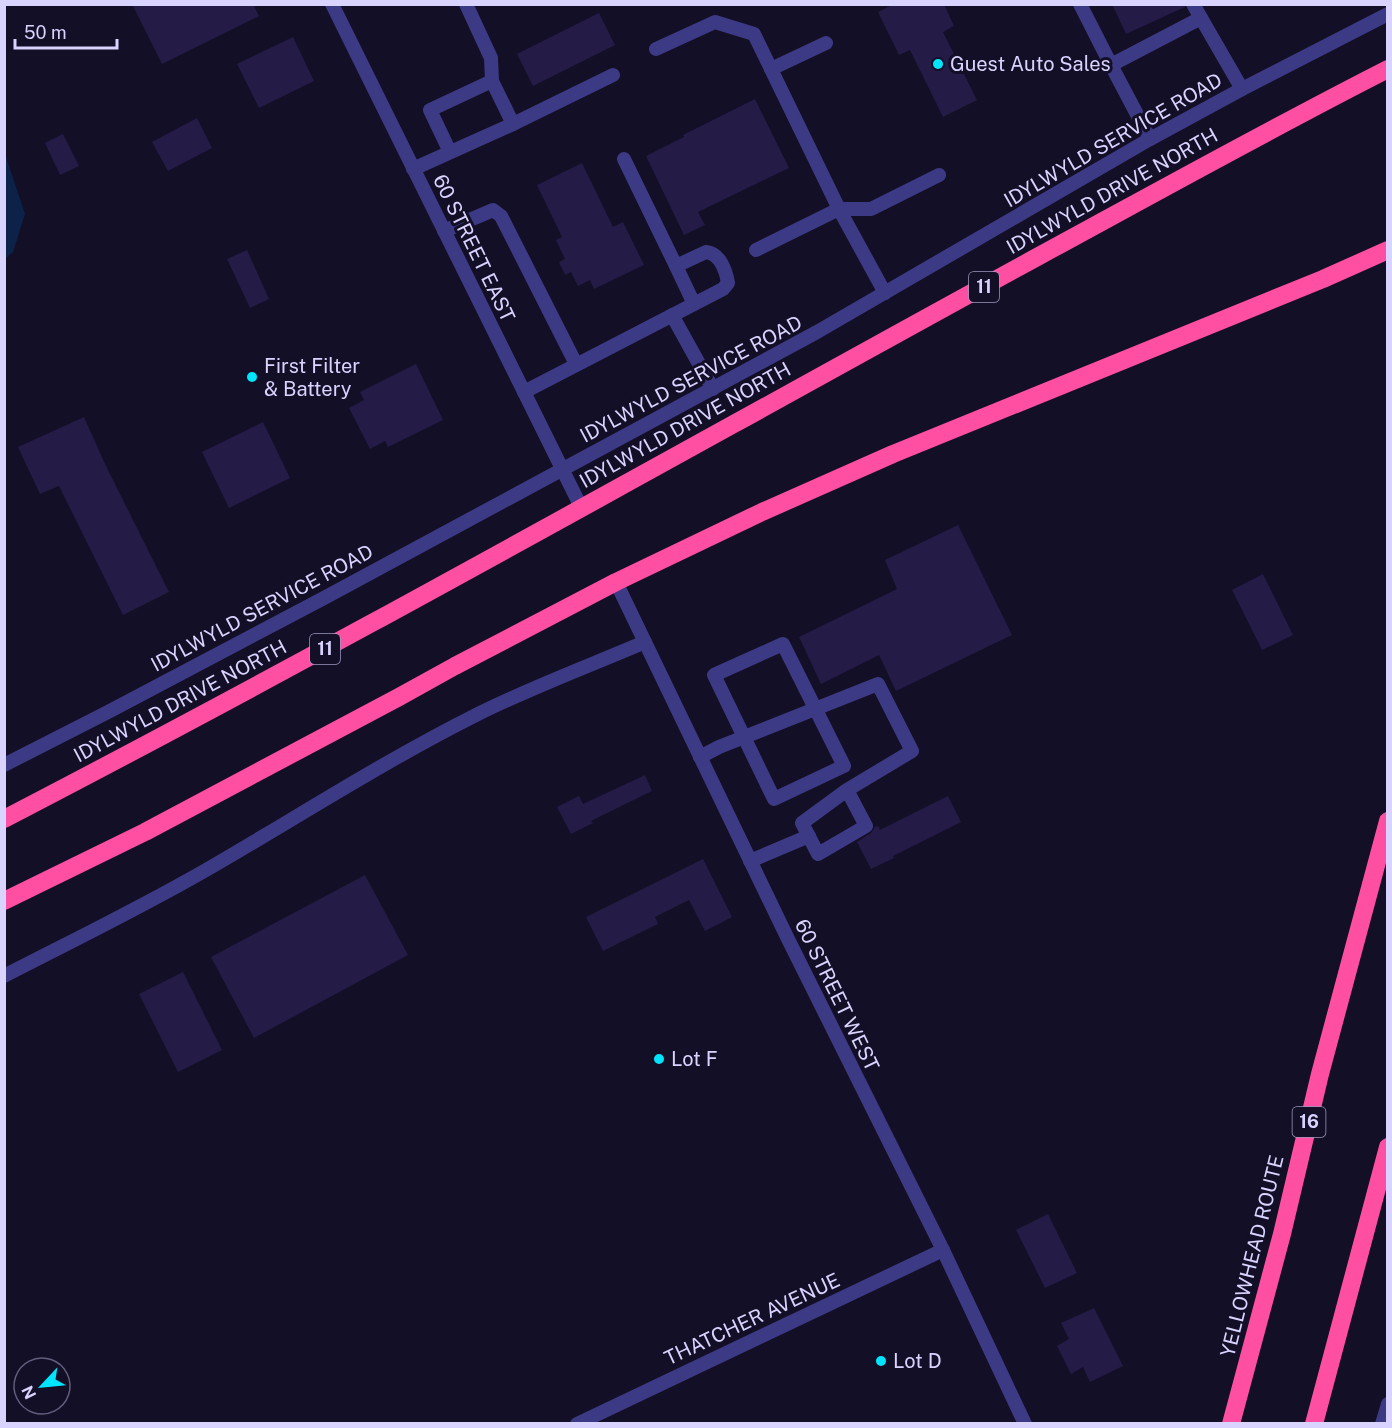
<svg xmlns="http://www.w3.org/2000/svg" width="1392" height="1428" viewBox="0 0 1392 1428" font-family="'Public Sans',sans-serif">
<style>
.water{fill:#0c2248}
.building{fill:#241b47}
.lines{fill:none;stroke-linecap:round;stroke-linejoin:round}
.minor{stroke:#3d3a85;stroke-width:14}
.highway{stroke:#ff4fa3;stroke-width:18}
.poi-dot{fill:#00e5ff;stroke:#130f26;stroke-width:2}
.labels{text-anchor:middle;stroke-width:6;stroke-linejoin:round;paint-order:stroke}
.shield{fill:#130f26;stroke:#9e99be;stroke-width:1.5}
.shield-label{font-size:18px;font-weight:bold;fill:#d9d4ff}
.poi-label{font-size:20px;fill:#d9d4ff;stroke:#130f26;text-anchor:start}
.street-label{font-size:20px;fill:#d9d4ff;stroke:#130f26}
</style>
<rect width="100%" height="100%" fill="#130f26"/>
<polygon class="water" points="4,151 25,214 13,252 5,259"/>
<g class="building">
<polygon points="132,4 253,4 259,16 162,64"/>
<polygon points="894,4 944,4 954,26 943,32 977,100 943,117 910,50 899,55 878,12"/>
<polygon points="1112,4 1184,4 1185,7 1126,34"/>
<polygon points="599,13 615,45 533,86 517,54"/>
<polygon points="293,37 314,81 259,108 237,64"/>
<polygon points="755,99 789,168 698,212 705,225 684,235 646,156 684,137 683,135"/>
<polygon points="197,118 212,148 168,171 152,142"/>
<polygon points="63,134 79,166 60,175 45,143"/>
<polygon points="582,163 613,227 623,222 644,265 594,289 590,280 578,286 571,272 565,275 559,262 565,259 556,240 562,237 537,185"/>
<polygon points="247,250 269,299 250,308 227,259"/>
<polygon points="416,364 443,420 388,447 385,441 370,449 349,408 364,400 360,392"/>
<polygon points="84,417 105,464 169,592 123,615 59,486 40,494 18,447"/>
<polygon points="263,422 290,478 229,508 202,452"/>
<polygon points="958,525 1012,635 896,691 879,655 821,684 799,637 897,589 885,560"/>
<polygon points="1263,574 1293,635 1262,650 1232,590"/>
<polygon points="645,775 652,791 591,821 593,823 571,834 557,807 579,796 583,804"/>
<polygon points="948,796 961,822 893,856 894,858 871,869 857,842 871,833 875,827 878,826 880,830"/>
<polygon points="703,859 732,917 705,931 689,900 655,917 658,924 603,951 586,917"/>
<polygon points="365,875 408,955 254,1038 211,957"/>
<polygon points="183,972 222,1050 178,1072 139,994"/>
<polygon points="1048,1214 1077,1273 1045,1288 1016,1230"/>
<polygon points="1094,1308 1123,1366 1090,1382 1083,1367 1071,1374 1057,1346 1069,1339 1061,1323"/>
</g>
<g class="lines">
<g class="minor">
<polyline points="332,4 581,507"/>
<polyline points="466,4 491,58 492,81"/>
<polyline points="1080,4 1111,65"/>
<polyline points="1193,4 1201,18"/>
<polyline points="656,49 715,22 754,34 839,209 871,209 939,175"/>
<polyline points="771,69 826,43"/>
<polyline points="1150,139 1111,65 1201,18 1242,89"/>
<polyline points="450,152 430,110 492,81 513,124"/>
<polyline points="413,169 513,124 613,75"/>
<polyline points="444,231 493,210 501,216 576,364"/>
<polyline points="756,250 839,209 885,293"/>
<polyline points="676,266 694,304"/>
<polyline points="672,315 713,389"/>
<path d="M524,392L723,289L728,283C726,271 720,253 706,252L676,266L624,159"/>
<polyline points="616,582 787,937 943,1250 1025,1424"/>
<polygon points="783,644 844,766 774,799 714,675"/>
<polyline points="700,757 719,747 878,684 912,751 847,790 802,823 818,854 866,826 847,790"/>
<polyline points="4,765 108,712 324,598 817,332 1150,139 1242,89 1388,14"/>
<polyline points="750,861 809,836"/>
<path d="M4,976C72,941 140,908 206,870C296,818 384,761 478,714C532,687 589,666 645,642"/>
<polyline points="577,1424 943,1250"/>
<polyline points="1382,1424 1388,1404"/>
</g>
<g class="highway">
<path d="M4,819C353,638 695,444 1039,256C1155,193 1270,129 1388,69"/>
<polyline points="4,901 145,832 399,697 455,666 616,582 762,512 893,454 1323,279 1388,250"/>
<polyline points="1231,1424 1282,1234 1320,1074 1388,821"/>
<polyline points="1314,1424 1388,1147"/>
</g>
</g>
<g class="poi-dot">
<circle cx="938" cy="64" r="6"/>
<circle cx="252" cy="377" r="6"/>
<circle cx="659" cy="1059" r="6"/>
<circle cx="881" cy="1361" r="6"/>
</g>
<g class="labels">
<g class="shield">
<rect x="969" y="272" width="30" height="30" rx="4.5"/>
<rect x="310" y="634" width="30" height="30" rx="4.5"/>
<rect x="1292.5" y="1107" width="33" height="30" rx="4.5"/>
</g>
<g class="shield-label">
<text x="984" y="293">11</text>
<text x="325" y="655">11</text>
<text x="1309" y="1128">16</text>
</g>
<g class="poi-label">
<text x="950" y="71">Guest Auto Sales</text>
<text x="264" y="373">First Filter<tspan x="264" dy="23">&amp; Battery</tspan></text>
<text x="671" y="1066">Lot F</text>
<text x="893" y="1368">Lot D</text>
</g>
<g class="street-label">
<text transform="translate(1113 140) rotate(-30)" y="7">IDYLWYLD SERVICE ROAD</text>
<text transform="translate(1112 191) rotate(-29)" y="7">IDYLWYLD DRIVE NORTH</text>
<text transform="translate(474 248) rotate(64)" y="7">60 STREET EAST</text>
<text transform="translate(691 379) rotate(-28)" y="7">IDYLWYLD SERVICE ROAD</text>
<text transform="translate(685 425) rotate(-29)" y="7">IDYLWYLD DRIVE NORTH</text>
<text transform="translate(262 608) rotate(-28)" y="7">IDYLWYLD SERVICE ROAD</text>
<text transform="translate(180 701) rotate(-28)" y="7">IDYLWYLD DRIVE NORTH</text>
<text transform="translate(837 995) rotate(64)" y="7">60 STREET WEST</text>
<text transform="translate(1252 1256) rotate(-76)" y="7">YELLOWHEAD ROUTE</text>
<text transform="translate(752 1319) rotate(-25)" y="7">THATCHER AVENUE</text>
</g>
</g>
<rect width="1392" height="1428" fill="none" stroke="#d9d4ff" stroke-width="12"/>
<g transform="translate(42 1386) rotate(244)"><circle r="28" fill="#130f26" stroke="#625e7d" stroke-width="1.5"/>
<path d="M0-4.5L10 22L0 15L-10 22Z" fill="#00e5ff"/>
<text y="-9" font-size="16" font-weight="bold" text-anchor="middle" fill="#d9d4ff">N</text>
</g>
<path d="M15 39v9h102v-9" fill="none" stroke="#d9d4ff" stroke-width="3"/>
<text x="24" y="39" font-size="18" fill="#d9d4ff" stroke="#130f26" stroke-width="4.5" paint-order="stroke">50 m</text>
</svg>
